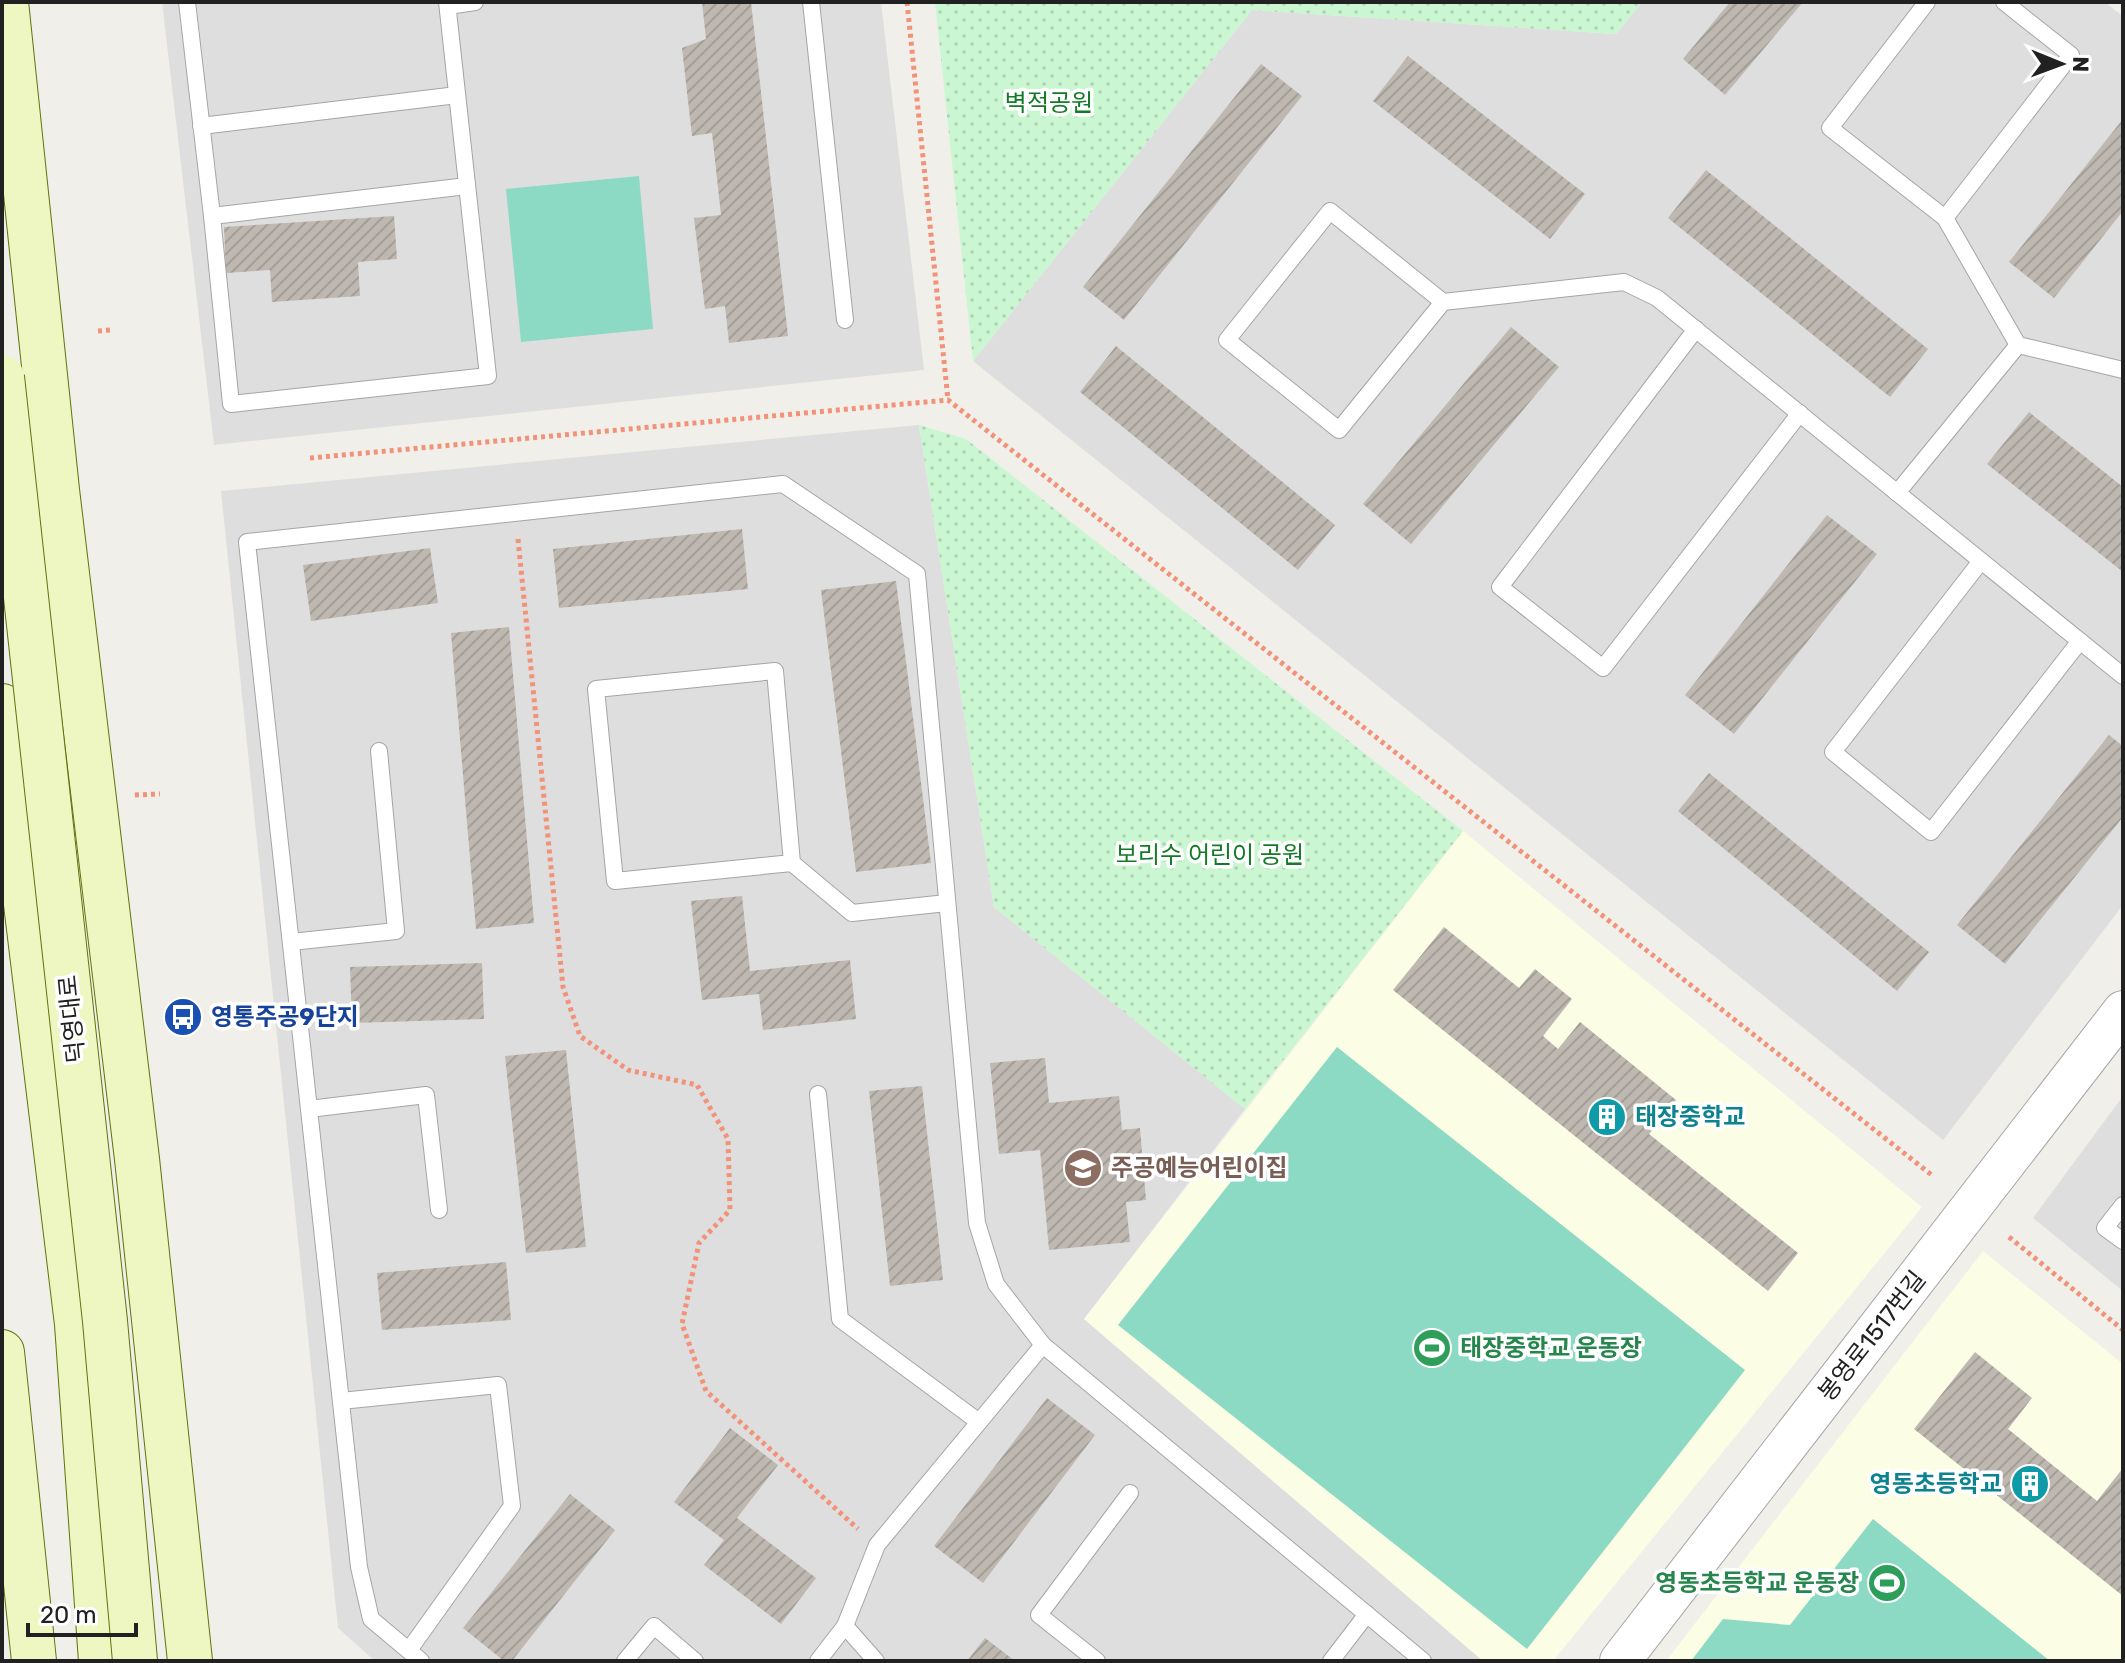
<svg xmlns="http://www.w3.org/2000/svg" width="2125" height="1663" viewBox="0 0 2125 1663" font-family="Rubik,'Noto Sans KR',sans-serif">
<style>
.residential{fill:#dfdede}
.education{fill:#fbfde5}
.park{fill:url(#park-dots)}
.pitch{fill:#8ddac4}
.building{fill:url(#building-hatch)}
.lines{fill:none;stroke-linecap:round;stroke-linejoin:round}
.service-casing{stroke:#a5a5a5;stroke-width:18}
.tertiary-casing{stroke:#a5a5a5;stroke-width:42}
.secondary-casing{stroke:#5e740c;stroke-width:46}
.path{stroke:#f19279;stroke-width:5;stroke-dasharray:4 4;stroke-linecap:butt}
.service{stroke:#fff;stroke-width:16}
.tertiary{stroke:#fff;stroke-width:40}
.secondary{stroke:#eef6c2;stroke-width:44}
.secondary-bridge-casing{stroke:#5e740c;stroke-width:46;stroke-linecap:butt}
.secondary-bridge{stroke:#eef6c2;stroke-width:44}
.labels{text-anchor:middle;stroke-width:7;stroke-linejoin:round;paint-order:stroke}
.park-label{font-size:24px;fill:#137b27;stroke:#fff}
.transit-label{font-size:24px;font-weight:bold;fill:#164399;stroke:#fff;text-anchor:start}
.street-label{font-size:24px;fill:#212121;stroke:#fff}
.culture-label{font-size:24px;font-weight:bold;fill:#0d838f;stroke:#fff;text-anchor:start}
.education-label{font-size:24px;font-weight:bold;fill:#785e54;stroke:#fff;text-anchor:start}
.leisure-label{font-size:24px;font-weight:bold;fill:#27864d;stroke:#fff;text-anchor:start}
</style>
<defs>
<pattern id="park-dots" width="8" height="8" patternUnits="userSpaceOnUse" patternTransform="scale(2)"><rect width="8" height="8" fill="#caf7d2"/><path d="M2 2h.1M6 6h.1" fill="none" stroke="#add3b4" stroke-width="1.8" stroke-linecap="round"/></pattern>
<pattern id="building-hatch" width="6" height="6" patternUnits="userSpaceOnUse" patternTransform="scale(2)"><rect width="6" height="6" fill="#beb8b1"/><path d="M-1 1l2-2M0 6l6-6M5 7l2-2" fill="none" stroke="#a39e98"/></pattern>
</defs>
<rect width="100%" height="100%" fill="#f1efe9"/>
<g class="residential">
<polygon points="162,2 881,2 924,370 214,445"/>
<polygon points="1642,2 2105,2 2123,17 2123,905 1943,1140 973,361 1252,10 1616,34"/>
<polygon points="919,425 994,907 1245,1109 1084,1319 1483,1661 375,1661 338,1628 221,491"/>
<polygon points="2123,1096 2123,1291 2033,1218"/>
</g>
<g class="education">
<polygon points="1463,831 1922,1207 1553,1661 1483,1661 1084,1319"/>
<polygon points="1983,1251 2123,1364 2123,1661 1666,1661"/>
</g>
<g class="park">
<polygon points="935,2 1642,2 1616,34 1252,10 973,361"/>
<polygon points="919,425 966,439 1463,831 1245,1109 994,907"/>
</g>
<g class="pitch">
<polygon points="639,176 653,329 521,342 506,189"/>
<polygon points="1337,1047 1745,1370 1527,1649 1118,1325"/>
<polygon points="1873,1519 2050,1661 1691,1661 1723,1619 1790,1625"/>
</g>
<g class="building">
<polygon points="702,2 751,2 788,336 729,343 725,306 705,309 694,218 721,215 712,133 692,136 682,48 706,39"/>
<polygon points="1730,2 1803,2 1725,95 1683,59"/>
<polygon points="1408,56 1585,194 1550,239 1373,101"/>
<polygon points="1261,64 1302,96 1124,320 1083,287"/>
<polygon points="2123,119 2123,211 2054,298 2009,262"/>
<polygon points="1706,170 1928,349 1890,397 1668,218"/>
<polygon points="394,216 397,259 358,262 360,296 272,302 270,270 226,273 224,227"/>
<polygon points="1511,327 1559,367 1411,544 1363,504"/>
<polygon points="1116,346 1335,525 1298,570 1080,392"/>
<polygon points="2029,412 2123,487 2123,572 1987,464"/>
<polygon points="1827,515 1877,554 1734,734 1685,695"/>
<polygon points="742,529 748,589 559,608 553,549"/>
<polygon points="430,548 438,603 311,621 303,565"/>
<polygon points="896,581 931,863 856,872 821,590"/>
<polygon points="509,627 534,923 476,929 451,633"/>
<polygon points="2109,735 2123,746 2123,817 2005,964 1957,925"/>
<polygon points="1709,773 1929,952 1897,991 1678,811"/>
<polygon points="742,896 750,971 850,960 856,1019 763,1030 759,994 702,1000 691,901"/>
<polygon points="1444,927 1519,988 1535,969 1572,999 1543,1036 1558,1049 1580,1022 1676,1100 1649,1134 1798,1253 1768,1291 1393,990"/>
<polygon points="482,963 484,1019 352,1023 350,967"/>
<polygon points="566,1050 586,1247 526,1253 505,1056"/>
<polygon points="1045,1058 1049,1103 1119,1096 1122,1130 1140,1128 1146,1200 1126,1202 1130,1242 1049,1250 1040,1150 999,1154 990,1063"/>
<polygon points="922,1086 943,1280 890,1286 869,1091"/>
<polygon points="506,1262 511,1320 382,1330 377,1273"/>
<polygon points="1975,1352 2032,1398 2008,1429 2097,1501 2123,1468 2123,1596 1914,1429"/>
<polygon points="1047,1398 1095,1435 983,1583 934,1546"/>
<polygon points="730,1428 778,1465 737,1518 816,1578 781,1624 704,1565 724,1540 674,1502"/>
<polygon points="570,1494 615,1530 512,1661 504,1661 463,1628"/>
<polygon points="985,1638 1015,1661 967,1661"/>
</g>
<g class="lines">
<g class="service-casing">
<g id="service">
<polyline points="187,2 212,216 231,404 488,376 447,2"/>
<polyline points="811,2 845,320"/>
<polyline points="1927,2 1830,128 1945,218 2018,345 2123,370"/>
<polyline points="448,6 475,2"/>
<polyline points="201,126 457,95"/>
<polyline points="212,216 467,186"/>
<polyline points="1945,218 2071,55 2004,2"/>
<polyline points="1443,302 1330,211 1227,340 1339,430 1443,302 1624,282 1657,298 2123,676"/>
<polyline points="1696,329 1500,587 1603,668 1800,413"/>
<polyline points="1897,493 2018,345"/>
<polyline points="1981,561 1833,752 1931,832 2080,641"/>
<polyline points="792,863 615,881 596,689 775,671 792,863 852,913 947,903"/>
<polyline points="291,942 396,931 379,751"/>
<polyline points="818,1094 840,1319 979,1422"/>
<polyline points="309,1109 426,1095 439,1210"/>
<polyline points="2123,1205 2105,1228 2123,1241"/>
<polyline points="341,1401 498,1385 512,1506 409,1650"/>
<polyline points="845,1626 876,1661"/>
<polyline points="421,1661 371,1619 359,1567 247,542 783,484 917,574 977,1223 996,1284 1043,1345 1423,1661"/>
<polyline points="625,1661 654,1626 695,1661"/>
<polyline points="818,1661 845,1626 877,1545 1043,1345"/>
<polyline points="1097,1661 1039,1615 1130,1493"/>
<polyline points="1331,1661 1367,1614"/>
</g>
</g>
<g class="tertiary-casing">
<polyline id="tertiary" points="1620,1661 2123,1011"/>
</g>
<g class="secondary-casing">
<g id="secondary">
<polyline points="6,2 57,490 137,1159 190,1661"/>
<polyline points="2,706 77,1324 101,1661"/>
<polyline points="2,1352 34,1661"/>
</g>
</g>
<g class="path">
<polyline points="907,2 948,400"/>
<polyline points="98,331 110,330"/>
<polyline points="310,458 948,400 1933,1176"/>
<polyline points="518,539 563,987 580,1036 628,1070 697,1085 728,1139 730,1210 699,1243 682,1324 706,1391 858,1529"/>
<polyline points="135,795 160,794"/>
<polyline points="2009,1237 2123,1330"/>
</g>
<use href="#service" class="service"/>
<use href="#tertiary" class="tertiary"/>
<use href="#secondary" class="secondary"/>
<g class="secondary-bridge-casing">
<polyline id="secondary-bridge" points="2,377 105,1321 135,1661"/>
</g>
<use href="#secondary-bridge" class="secondary-bridge"/>
</g>
<defs>
<g id="bus-disc" transform="scale(2)"><circle r="9.5" fill="#1a4fb4" stroke="#fff"/><path d="M-5-6H5V4H4V6H2V4H-2V6H-4V4H-5ZM-3.5-4V0h7V-4ZM-3.5 1.2v1.5H-2V1.2ZM2 1.2v1.5H3.5V1.2Z" fill="#fff"/></g>
<g id="building-disc" transform="scale(2)"><circle r="9.5" fill="#0f9aa8" stroke="#fff"/><path d="M-4-6H4V6H1V3H-1V6H-4ZM-2.5-4.3h1.7v1.8h-1.7ZM.8-4.3h1.7v1.8H.8ZM-2.5-1h1.7V.8h-1.7ZM.8-1h1.7V.8H.8Z" fill="#fff"/></g>
<g id="school-disc" transform="scale(2)"><circle r="9.5" fill="#8d6e63" stroke="#fff"/><path d="M0-5L7-2L0 1L-7-2ZM-4 1L0 2.5L4 1V4Q0 6-4 4Z" fill="#fff"/></g>
<g id="stadium-disc" transform="scale(2)"><circle r="9.5" fill="#2e9e5b" stroke="#fff"/><path d="M0-5a6.5 5 0 1 0 0 10a6.5 5 0 1 0 0-10ZM-3.5-1.8h7v3.6h-7Z" fill="#fff"/></g>
</defs>
<g fill-rule="evenodd">
<use href="#bus-disc" x="183" y="1017"/>
<use href="#building-disc" x="1607" y="1117"/>
<use href="#school-disc" x="1083" y="1168"/>
<use href="#stadium-disc" x="1432" y="1348"/>
<use href="#building-disc" x="2030" y="1484"/>
<use href="#stadium-disc" x="1887" y="1583"/>
</g>
<g class="labels">
<g class="park-label">
<text x="1049" y="111">벽적공원</text>
<text x="1210" y="863">보리수 어린이 공원</text>
</g>
<g class="transit-label">
<text x="211" y="1025">영통주공9단지</text>
</g>
<g class="street-label">
<text transform="translate(72 1019) rotate(-96)" y="8">덕영대로</text>
<text transform="translate(1872 1336) rotate(-52)" y="8">봉영로1517번길</text>
</g>
<g class="culture-label">
<text x="1635" y="1125">태장중학교</text>
<text x="2002" y="1492" text-anchor="end">영동초등학교</text>
</g>
<g class="education-label">
<text x="1111" y="1176">주공예능어린이집</text>
</g>
<g class="leisure-label">
<text x="1460" y="1356">태장중학교 운동장</text>
<text x="1859" y="1591" text-anchor="end">영동초등학교 운동장</text>
</g>
</g>
<rect width="2125" height="1663" fill="none" stroke="#212121" stroke-width="8"/>
<g transform="translate(2061 64) rotate(91)" stroke="#ffffff" stroke-width="6" paint-order="stroke">
<path d="M0-6L14 30L0 20L-14 30Z" fill="#212121"/>
<text y="-12" font-size="22" font-weight="bold" text-anchor="middle" fill="#212121">N</text>
</g>
<path d="M28 1623v12h108v-12" fill="none" stroke="#212121" stroke-width="4"/>
<text x="40" y="1623" font-size="24" fill="#212121" stroke="#ffffff" stroke-width="6" paint-order="stroke">20 m</text>
</svg>
